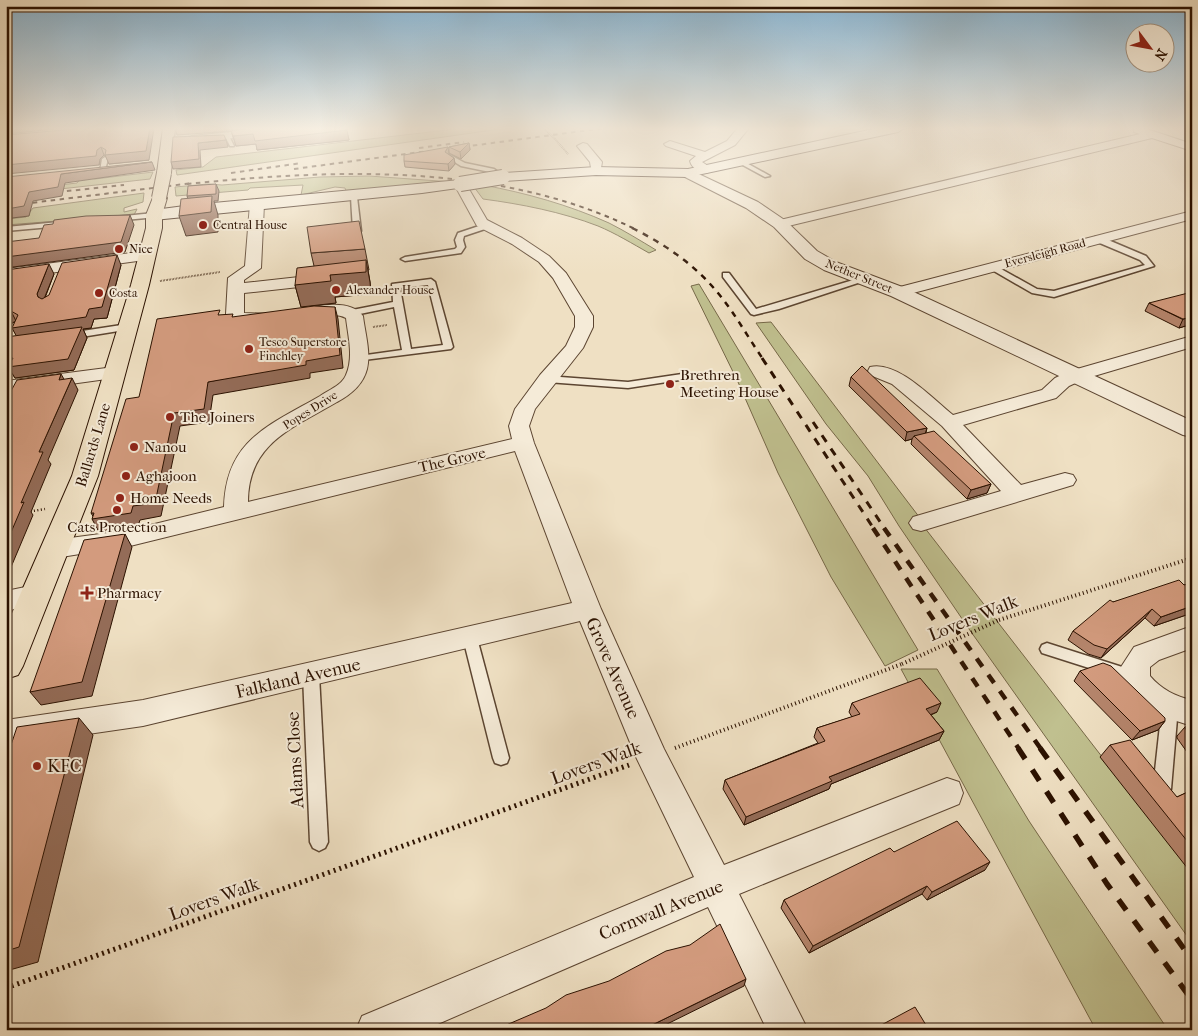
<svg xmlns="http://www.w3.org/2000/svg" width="1198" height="1036" viewBox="0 0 1198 1036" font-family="'IM FELL French Canon',serif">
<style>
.green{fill:#c0c08f;stroke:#766848}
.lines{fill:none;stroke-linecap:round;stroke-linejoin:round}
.service-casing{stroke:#5c4531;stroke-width:3}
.minor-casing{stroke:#5c4531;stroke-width:2}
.tertiary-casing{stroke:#5c4531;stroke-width:2}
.secondary-casing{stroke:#2b1100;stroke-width:2}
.primary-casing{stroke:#2b1100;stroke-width:2}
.path-far3{stroke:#2b1100;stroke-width:2;stroke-dasharray:0.5 1;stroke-linecap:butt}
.path-far2{stroke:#2b1100;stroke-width:2.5;stroke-dasharray:1 2.5;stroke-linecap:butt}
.path-far1{stroke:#2b1100;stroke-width:4;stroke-dasharray:1 3;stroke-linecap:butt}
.path{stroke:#2b1100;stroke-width:5;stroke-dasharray:2 4;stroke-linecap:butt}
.service{fill:#f5ebd8;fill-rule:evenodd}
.minor{fill:#f5ebd8;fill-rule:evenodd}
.tertiary{fill:#f5ebd8;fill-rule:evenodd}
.secondary{fill:#f5ebd8;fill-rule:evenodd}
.primary{fill:#efe0c3;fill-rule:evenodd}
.rail-far4{stroke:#2b1100;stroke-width:2;stroke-dasharray:4.5 4.5;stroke-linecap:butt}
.rail-far3{stroke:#2b1100;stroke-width:2.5;stroke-dasharray:6 6;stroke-linecap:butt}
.rail-far2{stroke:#2b1100;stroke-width:3;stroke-dasharray:8 8;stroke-linecap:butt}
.rail-far1{stroke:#2b1100;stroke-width:4.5;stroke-dasharray:10 10;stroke-linecap:butt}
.rail{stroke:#2b1100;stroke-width:5.5;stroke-dasharray:13 13;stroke-linecap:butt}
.secondary-bridge-casing{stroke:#2b1100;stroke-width:16;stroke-linecap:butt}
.primary-bridge-casing{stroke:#2b1100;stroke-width:16;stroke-linecap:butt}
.path-bridge-far1{stroke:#2b1100;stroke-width:2;stroke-dasharray:0.5 1;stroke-linecap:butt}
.path-bridge{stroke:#2b1100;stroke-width:4;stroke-dasharray:1 3;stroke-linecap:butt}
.secondary-bridge{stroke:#f5ebd8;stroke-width:14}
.primary-bridge{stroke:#efe0c3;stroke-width:14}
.wall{fill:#b5856c;stroke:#2b1100}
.shaded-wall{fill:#946c58;stroke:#2b1100}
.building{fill:#d39b7e;stroke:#2b1100}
.poi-dot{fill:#8f2418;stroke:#f5ebd8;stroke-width:2}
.labels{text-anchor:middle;stroke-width:4;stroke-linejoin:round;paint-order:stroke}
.far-poi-label{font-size:12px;fill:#2b1100;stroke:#f5ebd8;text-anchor:start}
.far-street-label{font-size:12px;fill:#2b1100;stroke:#f5ebd8}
.poi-label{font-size:15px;fill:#2b1100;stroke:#f5ebd8;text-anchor:start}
.street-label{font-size:15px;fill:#2b1100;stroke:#f5ebd8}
.near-street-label{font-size:18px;fill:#2b1100;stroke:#f5ebd8}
.near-poi-label{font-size:18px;fill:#2b1100;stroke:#f5ebd8;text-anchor:start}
</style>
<rect width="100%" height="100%" fill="#efe0c3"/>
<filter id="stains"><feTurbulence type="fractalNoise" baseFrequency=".004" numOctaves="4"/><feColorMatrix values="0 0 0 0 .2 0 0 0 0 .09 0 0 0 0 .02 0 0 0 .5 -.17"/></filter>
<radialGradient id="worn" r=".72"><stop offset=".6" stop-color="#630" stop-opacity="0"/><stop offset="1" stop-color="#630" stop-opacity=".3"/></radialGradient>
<g class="green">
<polygon points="464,128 507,128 177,175 176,170 203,167 216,157"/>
<polygon points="153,172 150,179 6,195 6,188 16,190 77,183 82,177 95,179"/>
<polygon points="369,176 453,182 347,193 345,188 335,187 301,195 303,185 250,188 248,190 176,196 175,187 208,184 222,185 320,177"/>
<path d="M483,185C526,193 569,205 609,223C625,231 641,241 656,250L649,253C633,244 615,233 598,226C562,212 521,204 483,199L474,187Z"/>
<polygon points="144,193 143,202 124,208 124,212 137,209 134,215 6,225 6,219 26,217 33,208"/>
<polygon points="699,284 918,650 885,666 831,577 778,473 738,382 691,286"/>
<polygon points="771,322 923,522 921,523 1192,873 1192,943 969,629 899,526 868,476 826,424 756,323"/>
<polygon points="901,669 937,669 1029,821 1168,1030 1096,1030"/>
</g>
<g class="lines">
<g class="service-casing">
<g id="service">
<polygon points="225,136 229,136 234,146 230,146"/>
<polygon points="450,155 465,163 494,169 505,177 502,179 490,172 461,166 448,158 447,157"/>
<polygon points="105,157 108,159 105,170 100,171 102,159"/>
<polygon points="739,161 743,161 770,176 765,177 739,163"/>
<polygon points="354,195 357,197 361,231 357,233 353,231 351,197"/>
<polygon points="154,213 157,213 157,217 114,221 110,219 114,217"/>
<polygon points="59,222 63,224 62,226 6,231 6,227"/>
<polygon points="485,224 489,226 488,228 464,236 463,240 465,247 461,253 405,261 401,259 405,257 455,249 457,247 455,240 458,233"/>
<polygon points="1095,237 1101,237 1146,256 1154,266 1054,297 1032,293 987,267 994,265 1037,289 1054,291 1145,265 1140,260 1095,241"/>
<polygon points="723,273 729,273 756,309 860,278 867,280 779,309 754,315 751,314 723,277"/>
<path d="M431,279L435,282L453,347L451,349L356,361V357L359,356L402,350L394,307L350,316L347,315V311L393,302L392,284ZM428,285L443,345L411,349L400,288Z"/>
<polygon points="128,324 133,327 131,329 69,339 64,336 69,333"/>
<polygon points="682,374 687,377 686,379 628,388 547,382 542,379 547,376 628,382"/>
<polygon points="470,632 475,634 477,638 509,758 507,763 501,765 495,763 493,758 463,638 465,634"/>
<polygon points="1047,643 1141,673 1144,677 1141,681 1136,683 1042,653 1040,649 1042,645"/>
<polygon points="311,669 316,671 319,675 328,842 325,848 319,851 313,848 310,842 303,675 306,671"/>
<polygon points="1170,700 1176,702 1178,707 1171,789 1168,795 1162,797 1156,795 1153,789 1162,707 1164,702"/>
</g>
</g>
<g class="minor-casing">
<g id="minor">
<polygon points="269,128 292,128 268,135 192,142 186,139 192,136"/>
<path d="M738,128H749L735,145L702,162L713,169L707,173C699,171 692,169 690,161L696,156L666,146L664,144L670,141L705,152L727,141Z"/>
<polygon points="1134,128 1144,128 1192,144 1192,151 1152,138 780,228 773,224 780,220 1140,134 1134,132"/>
<polygon points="583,143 587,144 602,162 600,174 592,174 590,162 577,146"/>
<path d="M460,180L466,184L487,220L522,238L549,256L566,273L593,316V327L583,348L535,409L529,426L534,443L601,609L664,749L724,865L947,778L959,782L963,793L959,804L739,894L808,1030H767L708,907L424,1030H356L362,1016L694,877L636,757L580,621L143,726L6,746V720L143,700L572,603L515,451L130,546L55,558L46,555L43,549L46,543L55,540L130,530L224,507C226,440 268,426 320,396C329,390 342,385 346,375C354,357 348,336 346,318C331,310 314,321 299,318L296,314L299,310C317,306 350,298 363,316C365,333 371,352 367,369C363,385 350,395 337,402C293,428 248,443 248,502L512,439L509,426L515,409L540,375L566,346L575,327V316L553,278L539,262L512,244L477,226L454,184Z"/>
<path d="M257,200L264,204L261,268L244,280V283L326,274L332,276L334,279L332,282L326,284L244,293V313L275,314L278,318L275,322C260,325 236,328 226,314L228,278L245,266L250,204Z"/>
<polygon points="1192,211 1192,219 898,297 892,295 890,292 892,289"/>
<polygon points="147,251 152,253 155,256 152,259 6,279 6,269"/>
<path d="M1192,336V347L1084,379L1069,386L1056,398L963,425L1021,485L1065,473L1073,475L1076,480L1073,485L921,531L913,529L909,523L913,517L1001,491L942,426L892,384L870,375L868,371L870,367C897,360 933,399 953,415L1042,390L1055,378L1070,371Z"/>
<polygon points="114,367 121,369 123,373 121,377 6,393 6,381"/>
<polygon points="35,585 44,588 48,595 44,602 6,611 6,591"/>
<path d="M1192,626V648L1159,660L1150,667V676C1161,689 1176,697 1192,700V726L1161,716L1139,703L1130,695L1121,677V667L1134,647Z"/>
</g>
</g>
<g class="tertiary-casing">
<polygon id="tertiary" points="688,169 758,202 786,221 817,251 836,262 905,288 1192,421 1192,437 1183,435 891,296 824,270 805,259 774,227 746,208 683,176 681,173 683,170"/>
</g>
<g class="secondary-casing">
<g id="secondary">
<polygon points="878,128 904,128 898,132 688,177 596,175 503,181 498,180 496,177 498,174 503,173 596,167 688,169"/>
<polygon points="460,180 465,181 467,184 465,187 422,193 154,220 148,218 146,215 148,212 154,210 192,205"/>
</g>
</g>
<g class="primary-casing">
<g id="primary">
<polygon points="163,128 175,128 171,173 169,176 159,176 157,173"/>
<polygon points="159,193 164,195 167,198 162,215 162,228 149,285 98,476 23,666 18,675 6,679 6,627 72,476 131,285 146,228 146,215 154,195"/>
</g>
</g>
<g class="path-far3">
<polyline points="555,139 568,154"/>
<polyline points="160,281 220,272"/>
<polyline points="373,327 387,325"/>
</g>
<polyline class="path-far2" points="27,512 45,509"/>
<g class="path-far1">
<polyline points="999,620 1192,558"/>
<polyline points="675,748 902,664"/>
</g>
<polyline class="path" points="6,988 629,765"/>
<use href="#service" class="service"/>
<use href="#minor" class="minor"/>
<use href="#tertiary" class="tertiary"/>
<use href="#secondary" class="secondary"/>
<use href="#primary" class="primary"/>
<g class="rail-far4">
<polyline points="419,148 464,142"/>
<polyline points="455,148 604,128"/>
<polyline points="294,169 428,151"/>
<polyline points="231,173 302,163"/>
<path d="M187,184C335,169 498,162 635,229"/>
<polyline points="49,193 124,185"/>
<polyline points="6,206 193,183"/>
</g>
<path class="rail-far3" d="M632,228C667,245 698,267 722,298C737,317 749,339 763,359"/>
<g class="rail-far2">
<polyline points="762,358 874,529"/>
<polyline points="813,422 885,529"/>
</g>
<g class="rail-far1">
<polyline points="873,528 1019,749"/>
<polyline points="884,528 1041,749"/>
</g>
<g class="rail">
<polyline points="1018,748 1107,884 1192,1000"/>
<polyline points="1040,748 1192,960"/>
</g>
<g class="secondary-bridge-casing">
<polyline id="secondary-bridge" points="460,184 503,177"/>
</g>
<g class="primary-bridge-casing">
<polyline id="primary-bridge" points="159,198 164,173"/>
</g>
<polyline class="path-bridge-far1" points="543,128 555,139"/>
<polyline class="path-bridge" points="902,664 999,620"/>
<use href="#secondary-bridge" class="secondary-bridge"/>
<use href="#primary-bridge" class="primary-bridge"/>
</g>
<g class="wall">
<polygon points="87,128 149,160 109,164 106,156 104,155 100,159 99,165"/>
<polygon points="175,128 352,128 346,129 349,140 257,150 256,144 236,146 231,131 177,135"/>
<polygon points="469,143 470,150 461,159 449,153 449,147"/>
<polygon points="448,147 448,154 454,158 455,164 449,171 405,167 404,161"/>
<polygon points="365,249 369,270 368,270 370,282 371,294 335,297 336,303 301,307 295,285 314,266 311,253"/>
<polygon points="121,265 107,318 94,319 91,328 83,329 87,338 74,370 15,378 10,370 17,336 12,328 15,322 12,323 6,335 6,270 54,274 45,298"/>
<polygon points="1149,303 1192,324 1179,328 1145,311"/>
<polygon points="851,377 927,428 926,433 991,484 987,493 967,499 911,444 912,439 905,441 849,386"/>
<polygon points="1192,583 1192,613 1154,626 1145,618 1101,658 1088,654 1068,640 1073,631 1113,602 1184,585"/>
<polygon points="1080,671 1165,721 1158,730 1132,740 1074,681"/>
<polygon points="852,703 937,712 931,715 944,731 939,740 831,784 829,789 744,825 723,789 725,780 818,743 814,737 817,728 852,717 849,712"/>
<polygon points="1192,726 1192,759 1177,738 1177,736 1185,727"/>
<polygon points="1110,745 1177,797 1192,790 1192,874 1100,757"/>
<polygon points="894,852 985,870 927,900 922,894 809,953 781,908 784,900"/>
</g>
<g class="shaded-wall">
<polygon points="6,128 65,128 6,134"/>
<polygon points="150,128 154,128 149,160 109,164 105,155"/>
<polygon points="226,128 248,128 227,132"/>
<polygon points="347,130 349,140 257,150 256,144 236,146 233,136 253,134"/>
<polygon points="226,140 228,147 200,150 201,167 173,169 171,162 198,143"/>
<polygon points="469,143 470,150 461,159 460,152"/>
<polygon points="101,147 104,155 100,159 99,165 6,174 6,165 97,150"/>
<polygon points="448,147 449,154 446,158 445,152"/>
<polygon points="454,158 455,164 449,171 448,164"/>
<polygon points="152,162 155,170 65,183 62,196 33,201 29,216 12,218 9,225 6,225 6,211 7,209 29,192 61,174"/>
<polygon points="216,184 219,191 218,201 214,201 218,215 218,232 186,236 179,216 189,203 187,196"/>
<polygon points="130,215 134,225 125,252 6,268 6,257"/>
<polygon points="117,255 121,265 107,318 94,319 91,328 83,329 87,338 74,370 15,378 10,370 6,371 6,359 18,339 12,328 89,309"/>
<polygon points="366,260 370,282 371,294 335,297 336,303 301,307 295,285 330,275"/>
<polygon points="49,264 54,274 42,304 38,297 37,294"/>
<polygon points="335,307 338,319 343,368 310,373 310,378 213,395 209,422 180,426 161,516 140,520 138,526 99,532 92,519 94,518 91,513 133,506 174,413 208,382 306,361"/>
<polygon points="11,311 16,321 12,323 6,335 6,313"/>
<polygon points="1192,317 1192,324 1179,328 1183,319"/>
<polygon points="61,374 68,386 59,380"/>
<polygon points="72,378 78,390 48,460 51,464 31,512 33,515 6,579 6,544 39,452"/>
<polygon points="6,391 9,395 6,399"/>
<polygon points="927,428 924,437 914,436 912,439 905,441 907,432"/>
<polygon points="991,484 987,493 967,499 971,490"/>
<polygon points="125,534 132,547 92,696 41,705 30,692"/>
<polygon points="1192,606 1192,613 1154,626 1161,617"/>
<polygon points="1152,609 1145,618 1101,658 1107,649"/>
<polygon points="941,703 937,712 922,718 926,709"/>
<polygon points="79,718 93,735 38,962 6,971 6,951"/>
<polygon points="1165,721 1158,730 1132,740 1140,731"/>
<polygon points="944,731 939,740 831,784 829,789 744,825 746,817 829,777"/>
<polygon points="990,862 985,870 927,900 932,892"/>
<polygon points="927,886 922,894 809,953 813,946"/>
<polygon points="746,979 744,986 655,1030 648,1030 648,1027"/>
</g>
<g class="building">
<polygon points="87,128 150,128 146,151 105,155 106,150 101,147 97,150 96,156 6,165 6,135"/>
<polygon points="250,128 346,128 347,130 255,141 253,134 233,136 231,131"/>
<polygon points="224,135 226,140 198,143 199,159 171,162 173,137"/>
<polygon points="469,143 460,152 449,147"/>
<polygon points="448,147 445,152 454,158 448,164 404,161 404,155"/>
<polygon points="152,162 61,174 58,187 29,192 24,206 7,209 6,211 6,177"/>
<polygon points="216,184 216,194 187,196 188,186"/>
<polygon points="212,196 211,212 179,216 181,199"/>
<polygon points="130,215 121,242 6,257 6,242 39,238 44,225 53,224 54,220 86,216"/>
<polygon points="359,221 365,249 311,253 307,227"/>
<polygon points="117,255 102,307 89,309 86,317 12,328 18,315 11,311 6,313 6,270 49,264 37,294 38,297 42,299 49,295 62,263"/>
<polygon points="366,260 366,272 330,275 331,281 295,285 297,268"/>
<polygon points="1192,292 1192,317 1183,319 1149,303"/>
<polygon points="314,306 335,307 340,355 306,361 306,365 208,382 204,409 174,413 155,503 133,506 131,513 92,519 94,513 91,513 126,399 139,397 157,319 220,310 218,315 233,314 232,317"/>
<polygon points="82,327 68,359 8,367 13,358 6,359 6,337"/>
<polygon points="862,366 927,428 907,432 851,377"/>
<polygon points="61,374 59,380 72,378 39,452 43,452 21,503 24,502 6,544 6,400 17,380"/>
<polygon points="934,431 991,484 971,490 914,436"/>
<polygon points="125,534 82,682 30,692 84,540"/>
<polygon points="1179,580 1184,585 1192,583 1192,606 1161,617 1152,609 1107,649 1094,645 1073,631 1110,600 1113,602"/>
<polygon points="1103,663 1111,666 1165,718 1165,721 1140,731 1080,671"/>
<polygon points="920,678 941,703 926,709 944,731 829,777 832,781 746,817 725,780 825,741 817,728 860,714 852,703"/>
<polygon points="79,718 19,947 6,951 6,760 17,727"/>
<polygon points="1192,726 1192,738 1185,728 1185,727"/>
<polygon points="1130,740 1177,797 1192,790 1192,847 1110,745"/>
<polygon points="957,821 990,862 932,892 927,886 813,946 784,900 890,848 894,852"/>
<polygon points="720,924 746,979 648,1027 649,1030 501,1030 504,1028 504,1026 546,1008 566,995 609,981 666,951 690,945"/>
<polygon points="915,1007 929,1030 872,1030"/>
</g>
<linearGradient id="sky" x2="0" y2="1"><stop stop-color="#89b7d6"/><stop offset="0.47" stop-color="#f8f1e4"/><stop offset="1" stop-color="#f8f1e4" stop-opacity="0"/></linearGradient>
<rect width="1198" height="274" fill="url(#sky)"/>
<g class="poi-dot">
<circle cx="203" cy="225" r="5"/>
<circle cx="119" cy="249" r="5"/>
<circle cx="336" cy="290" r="5"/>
<circle cx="99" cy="293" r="5"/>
<circle cx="249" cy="349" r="5"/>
<circle cx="670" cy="384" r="5"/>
<circle cx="170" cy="417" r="5"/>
<circle cx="134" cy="447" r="5"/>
<circle cx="126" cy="476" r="5"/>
<circle cx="120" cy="498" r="5"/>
<circle cx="117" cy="510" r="5"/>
<path d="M84.5 585.5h5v5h5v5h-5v5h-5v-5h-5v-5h5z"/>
<circle cx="37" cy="766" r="5"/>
</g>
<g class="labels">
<g class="far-poi-label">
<text x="213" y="229">Central House</text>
<text x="129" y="253">Nice</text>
<text x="346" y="294">Alexander House</text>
<text x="109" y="297">Costa</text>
<text x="259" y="346">Tesco Superstore<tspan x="259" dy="14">Finchley</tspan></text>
</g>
<g class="far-street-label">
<text transform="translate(1045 253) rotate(-15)" y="4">Eversleigh Road</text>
<text transform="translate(859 276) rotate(22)" y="4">Nether Street</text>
<text transform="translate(310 410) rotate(-32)" y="4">Popes Drive</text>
</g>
<g class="poi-label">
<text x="680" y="380">Brethren<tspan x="680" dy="17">Meeting House</tspan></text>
<text x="180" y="422">The Joiners</text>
<text x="144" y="452">Nanou</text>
<text x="136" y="481">Aghajoon</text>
<text x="130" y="503">Home Needs</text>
<text x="117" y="532" text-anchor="middle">Cats Protection</text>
<text x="97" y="598">Pharmacy</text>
</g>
<g class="street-label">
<text transform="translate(93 445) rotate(-73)" y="5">Ballards Lane</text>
<text transform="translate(452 460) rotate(-13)" y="5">The Grove</text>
</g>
<g class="near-street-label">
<text transform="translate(973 618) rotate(-22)" y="6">Lovers Walk</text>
<text transform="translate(613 668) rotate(66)" y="6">Grove Avenue</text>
<text transform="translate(298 678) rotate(-13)" y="6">Falkland Avenue</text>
<text transform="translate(295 760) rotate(-93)" y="6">Adams Close</text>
<text transform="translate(596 763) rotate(-20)" y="6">Lovers Walk</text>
<text transform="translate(214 899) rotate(-20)" y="6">Lovers Walk</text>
<text transform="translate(661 910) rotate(-22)" y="6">Cornwall Avenue</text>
</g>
<g class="near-poi-label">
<text x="47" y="772">KFC</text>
</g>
</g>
<rect width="1198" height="1036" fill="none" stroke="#efe0c3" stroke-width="25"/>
<rect x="8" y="8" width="1183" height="1021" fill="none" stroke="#2b1100" stroke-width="2.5"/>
<rect x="12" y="12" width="1173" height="1011" fill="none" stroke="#2b1100"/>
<g transform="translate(1150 48) rotate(122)"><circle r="24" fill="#f5ebd8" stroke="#a49482"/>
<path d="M0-4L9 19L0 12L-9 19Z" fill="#8f2418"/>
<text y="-8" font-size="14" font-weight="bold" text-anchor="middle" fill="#2b1100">N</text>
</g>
<rect width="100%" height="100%" filter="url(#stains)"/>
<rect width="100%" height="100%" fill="url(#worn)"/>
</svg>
